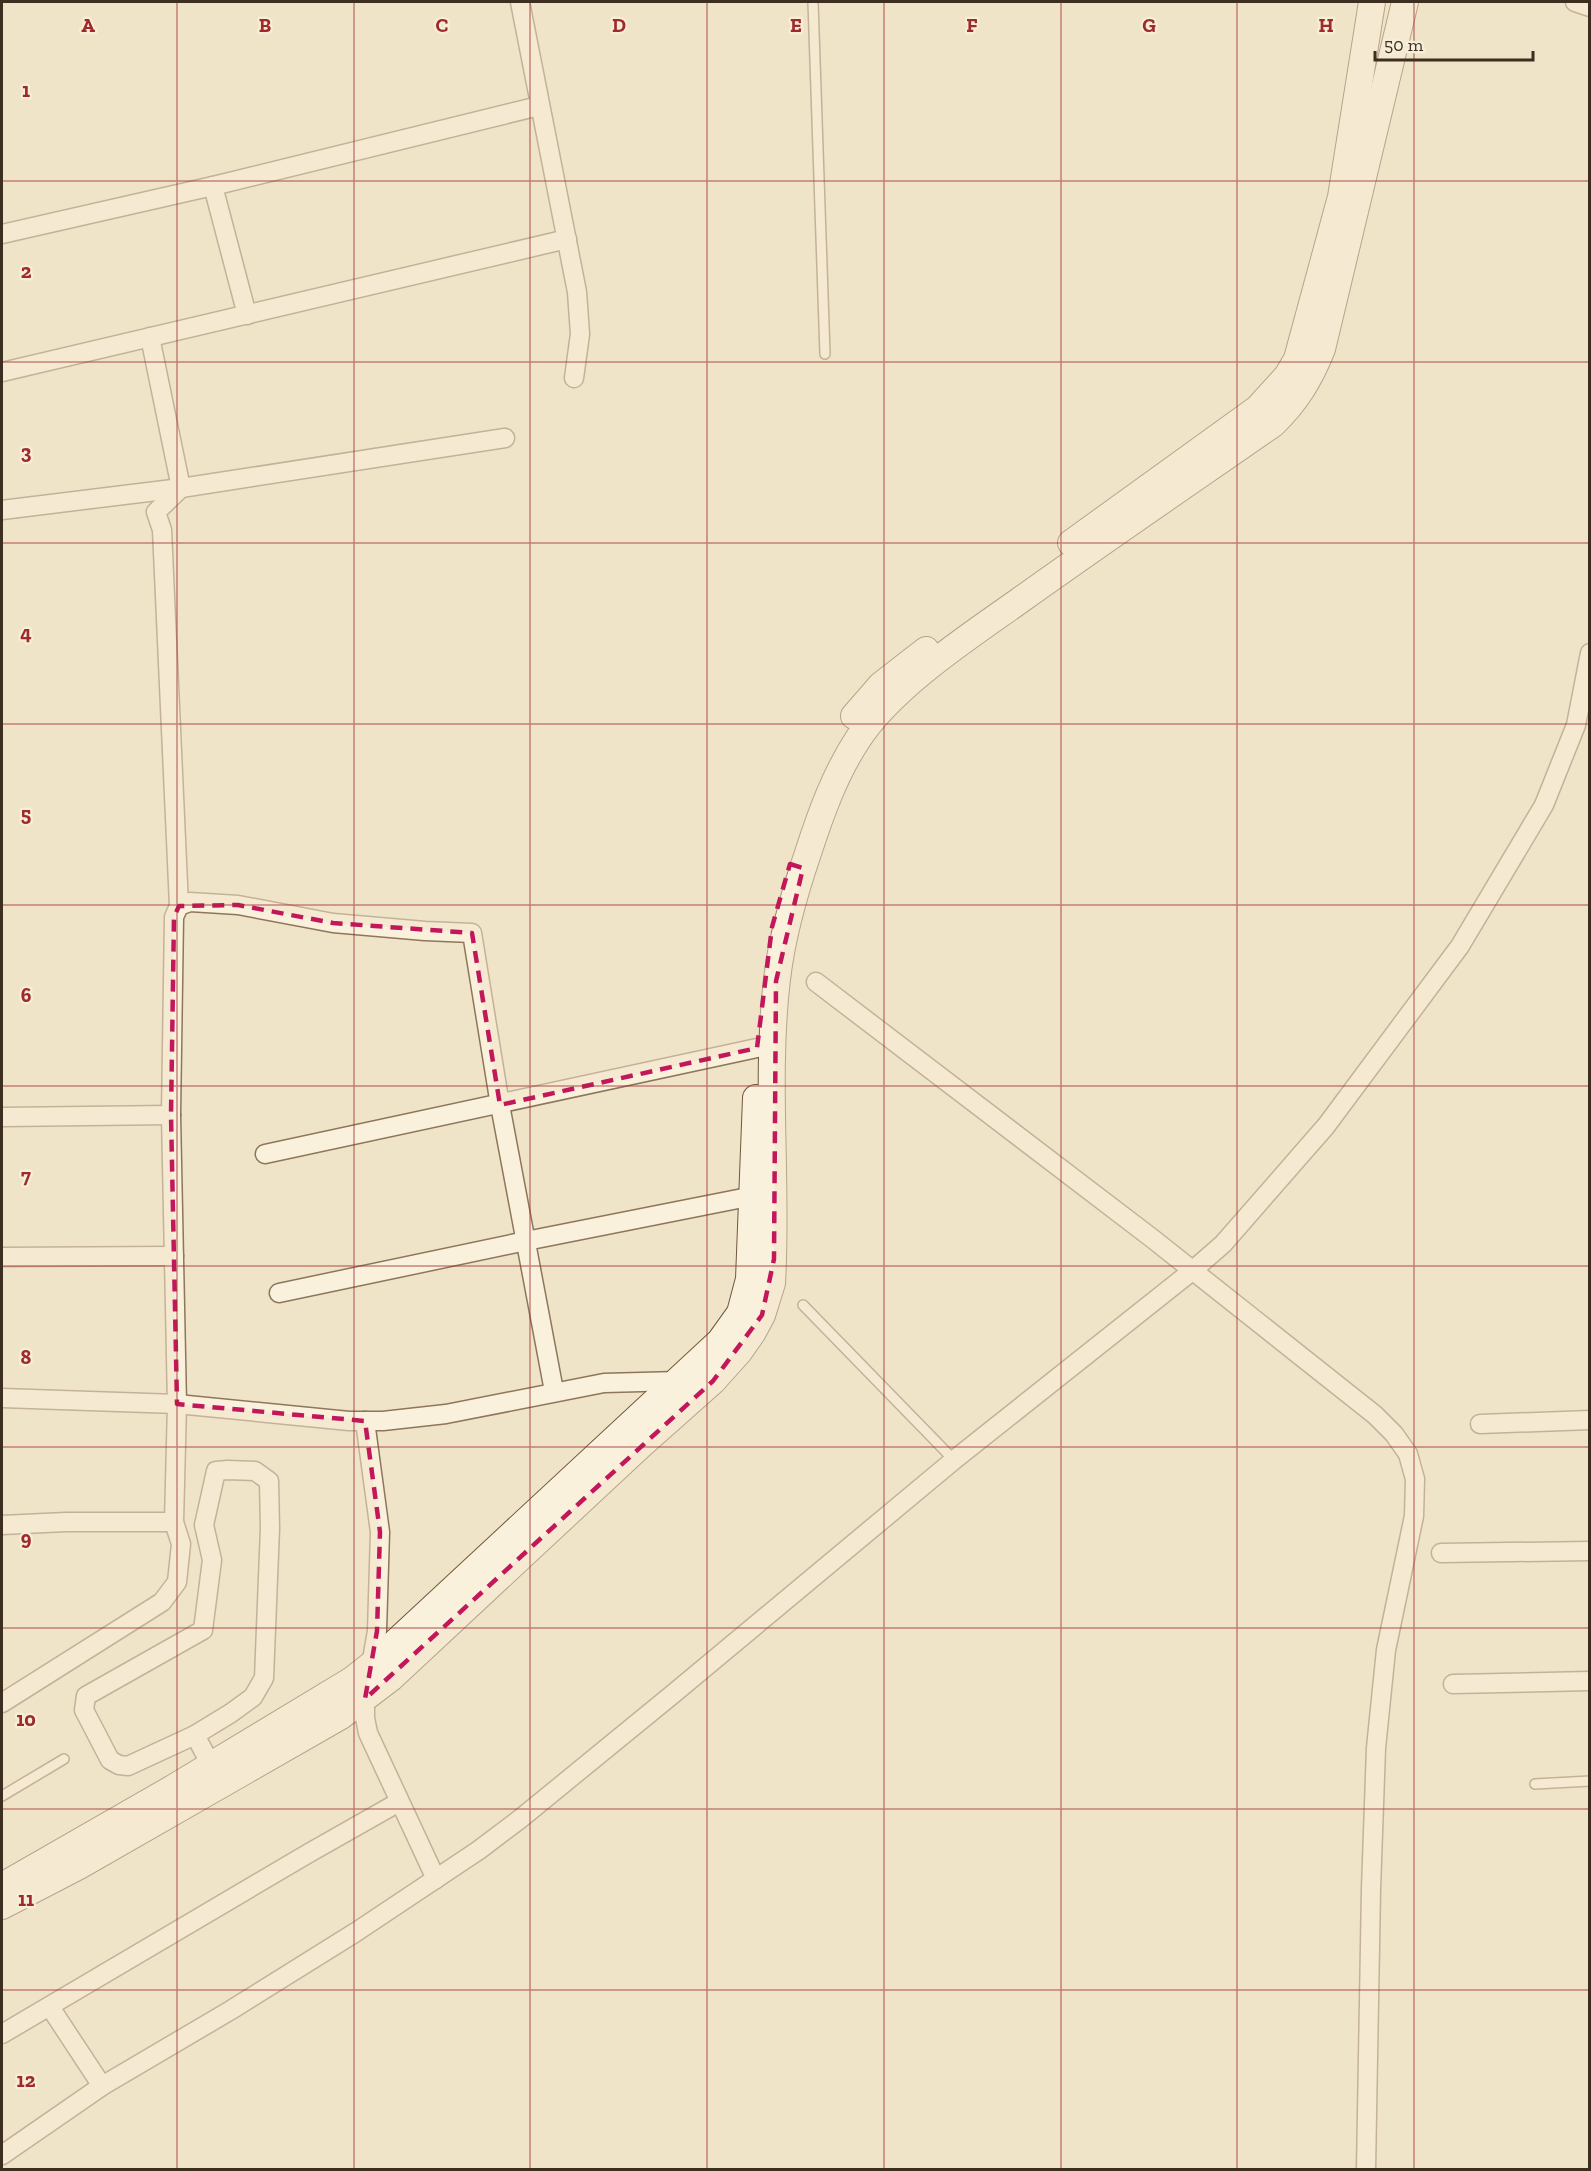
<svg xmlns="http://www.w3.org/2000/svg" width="1591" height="2171" viewBox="0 0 1591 2171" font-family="'Zilla Slab',serif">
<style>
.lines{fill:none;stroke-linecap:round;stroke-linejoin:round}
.lane-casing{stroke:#8d765c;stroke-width:12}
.street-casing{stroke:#8d765c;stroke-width:21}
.secondary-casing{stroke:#6f573f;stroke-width:28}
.lane{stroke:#faf1dc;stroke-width:9}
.street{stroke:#faf1dc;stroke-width:18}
.secondary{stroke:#faf1dc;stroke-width:26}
.marked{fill:none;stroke:#c2185b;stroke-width:4.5;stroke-dasharray:12 8;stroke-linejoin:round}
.grid{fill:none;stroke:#9e2a2b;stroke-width:1.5;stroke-opacity:0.55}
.grid-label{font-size:20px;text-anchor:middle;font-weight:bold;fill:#9e2a2b;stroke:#f7eed8;stroke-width:4.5;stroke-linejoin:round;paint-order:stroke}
</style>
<rect width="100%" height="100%" fill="#f0e4c8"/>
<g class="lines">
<g class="lane-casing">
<g id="lane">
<polyline points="813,2 825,354"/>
<polyline points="803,1305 954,1460"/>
<polyline points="1535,1784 1590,1781"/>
<polyline points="2,1796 64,1759"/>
</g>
</g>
<g class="street-casing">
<g id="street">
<polyline points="520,2 577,292 580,334 574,378"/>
<polyline points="1575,2 1590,7"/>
<polyline points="213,186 247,315"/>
<polyline points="2,234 213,186 539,106"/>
<polyline points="150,337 181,488 156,512 162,530 179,906"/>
<polyline points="2,372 567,239"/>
<polyline points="2,510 181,488 505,438"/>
<polyline points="816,982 1153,1239 1375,1415 1394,1434 1408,1454 1415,1479 1414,1516 1386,1650 1376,1748 1371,1889 1366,2170"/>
<polyline points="2,1117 171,1115"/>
<polyline points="265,1154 757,1048"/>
<polyline points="2,1257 174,1256"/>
<polyline points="279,1293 526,1241 753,1196"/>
<polyline points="2,1398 177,1404 349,1421 383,1421 446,1414 604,1383 679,1381"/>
<polyline points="365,1421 380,1532 377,1631 365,1699 365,1718 368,1733 436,1879"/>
<polyline points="1480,1424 1590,1420"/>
<polygon points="228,1470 255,1471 269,1481 270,1528 264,1678 253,1697 231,1713 195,1735 128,1766 119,1765 110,1760 84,1710 86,1696 203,1630 212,1560 204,1525 216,1471"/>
<polyline points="2,1525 66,1522 174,1522"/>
<polyline points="1441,1553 1590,1551"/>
<polyline points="1453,1684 1590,1681"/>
<polyline points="2,1703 162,1602 177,1582 181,1544 174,1522 177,1404 171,1115 174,917 179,906 190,902 238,905 333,923 425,931 472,933 500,1105 554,1391"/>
<polyline points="195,1735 211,1765"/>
<polyline points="50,2007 102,2086"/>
<polyline points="2,2034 309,1853 399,1802"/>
<polyline points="2,2155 102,2086 231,2010 356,1932 479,1850 520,1819 673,1694 954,1460 1192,1271 1223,1244 1326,1126 1460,946 1544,805 1576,725 1590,653"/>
</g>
</g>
<g class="secondary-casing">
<g id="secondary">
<polyline points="1071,543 1258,408 1287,376 1297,359 1341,197 1372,2"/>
<polyline points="854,716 881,685 926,650"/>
<polyline points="2,1886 173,1788 352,1680 371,1665 720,1341 740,1313 749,1279 756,1098"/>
<path d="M2,1906L79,1866L341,1716L391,1678L641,1445L713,1381L739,1352L753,1332L762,1315L772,1283C778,1182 765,1080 777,979C782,936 794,894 808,853C821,813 835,774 858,739C893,686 967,638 1019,601C1103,541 1188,483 1273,424C1296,402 1310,379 1322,349L1405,2"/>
</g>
</g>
<use href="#lane" class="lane"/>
<use href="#street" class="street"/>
<use href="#secondary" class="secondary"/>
</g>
<path d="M0 0H1591V2171H0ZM790,864L803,868L776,981L774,1259L762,1315L713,1381L365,1699L377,1631L380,1532L365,1421L177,1404L171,1115L174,917L179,906L238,905L333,923L472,933L500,1105L757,1048L772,927Z" fill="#f0e4c8" fill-opacity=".55" fill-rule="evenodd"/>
<path class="marked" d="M790,864L803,868L776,981L774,1259L762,1315L713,1381L365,1699L377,1631L380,1532L365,1421L177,1404L171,1115L174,917L179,906L238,905L333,923L472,933L500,1105L757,1048L772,927Z"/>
<path class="grid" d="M177,2V2170M354,2V2170M530,2V2170M707,2V2170M884,2V2170M1061,2V2170M1237,2V2170M1414,2V2170M2,181H1590M2,362H1590M2,543H1590M2,724H1590M2,905H1590M2,1086H1590M2,1266H1590M2,1447H1590M2,1628H1590M2,1809H1590M2,1990H1590"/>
<g class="grid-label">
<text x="88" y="32">A</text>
<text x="265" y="32">B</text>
<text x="442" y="32">C</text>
<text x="619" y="32">D</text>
<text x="796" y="32">E</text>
<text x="972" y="32">F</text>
<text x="1149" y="32">G</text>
<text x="1326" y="32">H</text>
<text x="26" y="97">1</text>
<text x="26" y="278">2</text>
<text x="26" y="459">3</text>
<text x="26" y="640">4</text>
<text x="26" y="821">5</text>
<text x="26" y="1002">6</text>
<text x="26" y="1183">7</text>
<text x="26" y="1364">8</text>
<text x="26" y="1545">9</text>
<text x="26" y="1726">10</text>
<text x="26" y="1906">11</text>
<text x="26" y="2087">12</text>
</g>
<rect width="1591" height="2171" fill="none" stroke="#3d2e20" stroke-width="6"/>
<path d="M1375 51v9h158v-9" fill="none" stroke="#3d2e20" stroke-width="3"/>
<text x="1384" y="51" font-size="18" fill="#3d2e20" stroke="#f7eed8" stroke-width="4.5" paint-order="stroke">50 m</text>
</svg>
